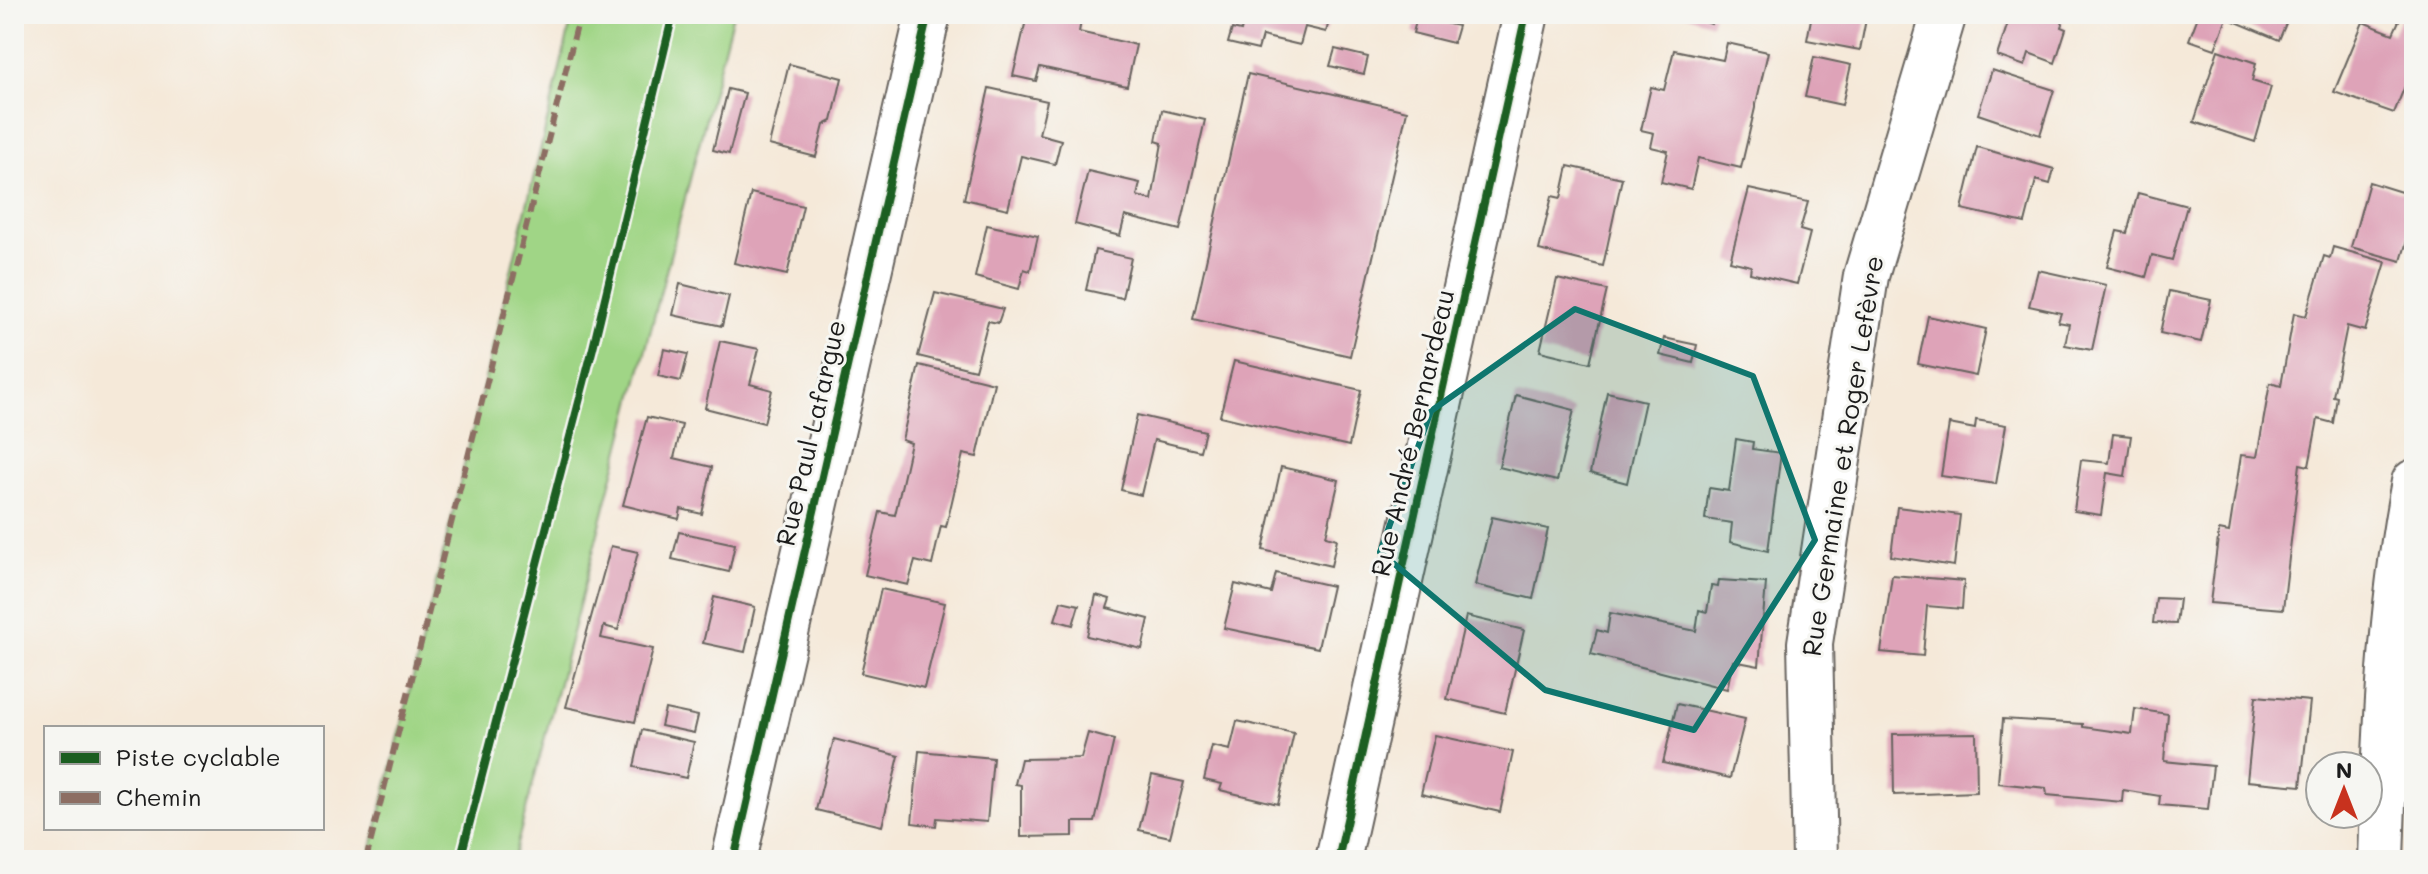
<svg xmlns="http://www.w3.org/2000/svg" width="2428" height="874" viewBox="0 0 2428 874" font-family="Mali,sans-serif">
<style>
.green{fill:#a0d586;stroke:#5e7851;stroke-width:2}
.building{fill:#dea3b8}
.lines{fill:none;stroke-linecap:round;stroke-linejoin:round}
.street-casing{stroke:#68645e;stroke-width:48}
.street{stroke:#fff;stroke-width:44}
.quiet{stroke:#8d6e63;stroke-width:6;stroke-dasharray:12 6;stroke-linecap:butt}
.cycleway-casing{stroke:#f6f6f2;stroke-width:13}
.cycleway{stroke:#1b5e20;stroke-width:8}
.marked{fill:#0f766e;fill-opacity:0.2;stroke:#0f766e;stroke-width:6;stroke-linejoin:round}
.labels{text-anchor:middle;stroke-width:6;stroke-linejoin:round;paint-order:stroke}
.street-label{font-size:26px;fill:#1c1c1c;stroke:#f6f6f2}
</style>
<rect width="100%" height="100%" fill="#f6f6f2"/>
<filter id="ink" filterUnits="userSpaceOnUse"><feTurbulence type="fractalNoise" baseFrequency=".0125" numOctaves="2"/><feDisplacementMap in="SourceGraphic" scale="16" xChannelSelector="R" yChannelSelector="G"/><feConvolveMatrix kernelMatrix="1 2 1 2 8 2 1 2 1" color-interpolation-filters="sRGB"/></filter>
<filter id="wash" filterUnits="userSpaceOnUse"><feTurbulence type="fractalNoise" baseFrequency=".006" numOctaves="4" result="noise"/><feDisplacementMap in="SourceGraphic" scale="32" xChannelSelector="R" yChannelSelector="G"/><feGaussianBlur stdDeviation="1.8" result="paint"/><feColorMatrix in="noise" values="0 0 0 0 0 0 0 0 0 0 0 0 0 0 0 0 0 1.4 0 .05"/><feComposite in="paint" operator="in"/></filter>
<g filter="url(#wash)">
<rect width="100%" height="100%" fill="#f5e9d9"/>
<polygon class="green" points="573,14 733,14 513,860 369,860"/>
<g id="blocks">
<g class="building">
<polygon points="1041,14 1081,21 1079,32 1136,45 1127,86 1040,67 1036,81 1013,76 1026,20 1039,23"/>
<polygon points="1245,14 1331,14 1326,32 1305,27 1300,45 1262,36 1258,50 1228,43 1232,29 1241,31"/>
<polygon points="1683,14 1714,14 1711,24"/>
<polygon points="1812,14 1867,14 1860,50 1807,40"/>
<polygon points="2011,14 2065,14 2061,27 2066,29 2055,63 2029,53 2025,66 1997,56"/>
<polygon points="2199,14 2271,14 2287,21 2279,40 2227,18 2215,49 2189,40"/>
<polygon points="2402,14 2414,14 2414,64 2394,113 2334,92 2363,22 2393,34"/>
<polygon points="1417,17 1458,26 1453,43 1413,33"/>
<polygon points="1727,43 1768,52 1741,168 1698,158 1691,189 1661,182 1668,151 1651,147 1654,133 1641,130 1651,87 1664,90 1674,50 1723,60"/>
<polygon points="1335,49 1368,57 1364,74 1330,66"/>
<polygon points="2218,50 2256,63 2252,81 2271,87 2255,142 2194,122"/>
<polygon points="1814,57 1851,65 1842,105 1805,97"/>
<polygon points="789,64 842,78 832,121 824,125 816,157 769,145"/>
<polygon points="1992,70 2054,90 2040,135 1978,114"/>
<polygon points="1248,74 1407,111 1350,356 1193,319"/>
<polygon points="989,88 1047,101 1039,134 1061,140 1055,164 1021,156 1008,209 964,199"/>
<polygon points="728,89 745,93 729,154 713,150"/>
<polygon points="1162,110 1205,120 1180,230 1125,216 1120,236 1075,224 1088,171 1140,183 1137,196 1152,200 1162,143 1156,141"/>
<polygon points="1977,147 2054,169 2050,184 2036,180 2025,223 1962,209"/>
<polygon points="1568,166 1622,178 1603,266 1539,250 1552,196 1561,198"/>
<polygon points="2369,182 2414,196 2414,217 2401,261 2351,247"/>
<polygon points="1749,189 1808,202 1800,230 1810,233 1797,284 1750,273 1751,266 1730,261"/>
<polygon points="751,193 803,206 787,275 734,263"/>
<polygon points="2138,193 2187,206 2172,260 2152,255 2146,277 2107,267 2117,231 2127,233"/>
<polygon points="987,225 1038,236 1030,271 1024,269 1019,289 975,277"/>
<polygon points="2333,247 2386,262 2365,331 2347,326 2333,396 2337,397 2333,423 2318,419 2309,466 2300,464 2283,609 2210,603 2219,530 2229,532 2241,455 2257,457 2270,383 2281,386 2294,313 2306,316 2324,256 2330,258"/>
<polygon points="1095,250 1131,258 1122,298 1086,290"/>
<polygon points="2038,270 2106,285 2092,350 2065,345 2069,324 2058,322 2061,313 2029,306"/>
<polygon points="1557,279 1607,290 1590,363 1540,351"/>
<polygon points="680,284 729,296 722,326 673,315"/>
<polygon points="2169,291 2211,300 2201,342 2160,333"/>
<polygon points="935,293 1003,309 998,323 988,321 975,370 918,356"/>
<polygon points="1928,316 1986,329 1976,376 1918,364"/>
<polygon points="1664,338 1697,345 1693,363 1660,355"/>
<polygon points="720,341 759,349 750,384 772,390 764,423 705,408"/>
<polygon points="664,349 688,354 681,381 658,376"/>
<polygon points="1234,361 1361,390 1349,446 1220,416"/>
<polygon points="919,365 994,383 977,457 963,454 946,527 941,526 932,565 915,561 908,585 865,575 880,512 895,515 911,443 902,440"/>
<polygon points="1607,392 1645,401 1627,483 1590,473"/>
<polygon points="1516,395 1574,410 1557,481 1499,467"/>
<polygon points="1137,415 1205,431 1200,451 1154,440 1141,495 1121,490"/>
<polygon points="647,417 682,425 674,458 712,467 702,514 681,509 679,519 623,505"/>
<polygon points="1976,420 2006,425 1996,484 1941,476 1949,424 1975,429"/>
<polygon points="2113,434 2131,436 2125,476 2107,473 2101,515 2074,511 2081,460 2109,463"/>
<polygon points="1736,439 1753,442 1752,449 1781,453 1768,551 1730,542 1732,523 1705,519 1709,488 1729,491"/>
<polygon points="1281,467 1339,480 1326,536 1337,539 1331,566 1263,550"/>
<polygon points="1897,507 1960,515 1954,566 1891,556"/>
<polygon points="1492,517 1548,529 1533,599 1475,585"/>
<polygon points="679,532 735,544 729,572 672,559"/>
<polygon points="611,546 638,552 618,630 604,626 601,638 653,649 635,722 566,707"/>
<polygon points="1276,573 1332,586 1318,648 1224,628 1235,584 1271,593"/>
<polygon points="1892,575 1964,581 1962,609 1927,606 1923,656 1881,652"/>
<polygon points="1719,580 1766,583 1759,666 1733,661 1727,689 1591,654 1597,630 1607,633 1610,613 1696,631 1699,610 1707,612 1711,586 1718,587"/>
<polygon points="881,589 945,603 924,688 861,673"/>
<polygon points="1096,595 1110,599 1107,608 1149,619 1142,649 1087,636"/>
<polygon points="714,597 755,607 745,652 703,643"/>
<polygon points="2156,598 2179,599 2176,624 2153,623"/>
<polygon points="1061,601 1079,605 1073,625 1055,620"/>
<polygon points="1466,616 1524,630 1505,713 1447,699"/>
<polygon points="2256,696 2310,701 2301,786 2247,781"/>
<polygon points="1677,704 1745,719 1730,778 1663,763"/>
<polygon points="665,709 698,716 694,733 661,726"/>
<polygon points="2135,709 2168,714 2164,761 2213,766 2208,809 2159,805 2160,796 2123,790 2122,802 2047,795 2046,788 1998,783 2003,719 2083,724 2083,727 2132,734"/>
<polygon points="1237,721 1294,733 1278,804 1220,790 1222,784 1204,780 1212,746 1230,750"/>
<polygon points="642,730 694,742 686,778 634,767"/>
<polygon points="1088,733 1114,740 1095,822 1073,822 1073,836 1021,837 1021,785 1015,784 1021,759 1081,758"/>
<polygon points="1976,733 1977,792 1894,795 1893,734"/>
<polygon points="1435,735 1513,752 1500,812 1421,794"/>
<polygon points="834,739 899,756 882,826 816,810"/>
<polygon points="919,751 993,758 987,822 937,818 936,826 912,823"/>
<polygon points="1152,775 1184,782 1170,837 1139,830"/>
</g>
</g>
</g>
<g filter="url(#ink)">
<use href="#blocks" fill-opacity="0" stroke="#68645e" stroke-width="2"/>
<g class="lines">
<g class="street-casing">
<g id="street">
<polyline points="734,860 928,14"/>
<polyline points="1338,860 1526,14"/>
<polyline points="1815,860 1810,643 1866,276 1944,14"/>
<path d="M2381,860C2385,734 2390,606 2414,482"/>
</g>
</g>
<use href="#street" class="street"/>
<polyline class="quiet" points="366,860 580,14"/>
<g class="cycleway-casing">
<g id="cycleway">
<polyline points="460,860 593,348 673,14"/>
<polyline points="734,860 928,14"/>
<polyline points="1338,860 1526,14"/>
</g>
</g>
<use href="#cycleway" class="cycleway"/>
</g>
</g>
<path class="marked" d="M1575,309L1753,376L1815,540L1694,730L1545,690L1380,552L1431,411Z"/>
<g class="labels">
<g class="street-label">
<text transform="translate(811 433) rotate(-77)" y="9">Rue Paul Lafargue</text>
<text transform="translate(1413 433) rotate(-77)" y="9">Rue André Bernardeau</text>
<text transform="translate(1843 456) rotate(-81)" y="9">Rue Germaine et Roger Lefèvre</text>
</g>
</g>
<rect width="2428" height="874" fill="none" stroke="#f6f6f2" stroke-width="48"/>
<rect x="44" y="726" width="280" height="104" fill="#f6f6f2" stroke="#9f9f9c" stroke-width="2"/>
<rect x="60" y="752" width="40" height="12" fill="#1b5e20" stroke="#9f9f9c" stroke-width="2"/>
<text x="116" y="766" font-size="24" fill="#1c1c1c">Piste cyclable</text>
<rect x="60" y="792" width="40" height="12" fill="#8d6e63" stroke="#9f9f9c" stroke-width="2"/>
<text x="116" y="806" font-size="24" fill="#1c1c1c">Chemin</text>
<g transform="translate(2344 790)"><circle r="38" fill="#f6f6f2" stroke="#9f9f9c" stroke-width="2"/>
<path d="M0-6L14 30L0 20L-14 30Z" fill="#c8321e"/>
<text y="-12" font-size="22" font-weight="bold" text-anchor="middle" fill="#1c1c1c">N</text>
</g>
</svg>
